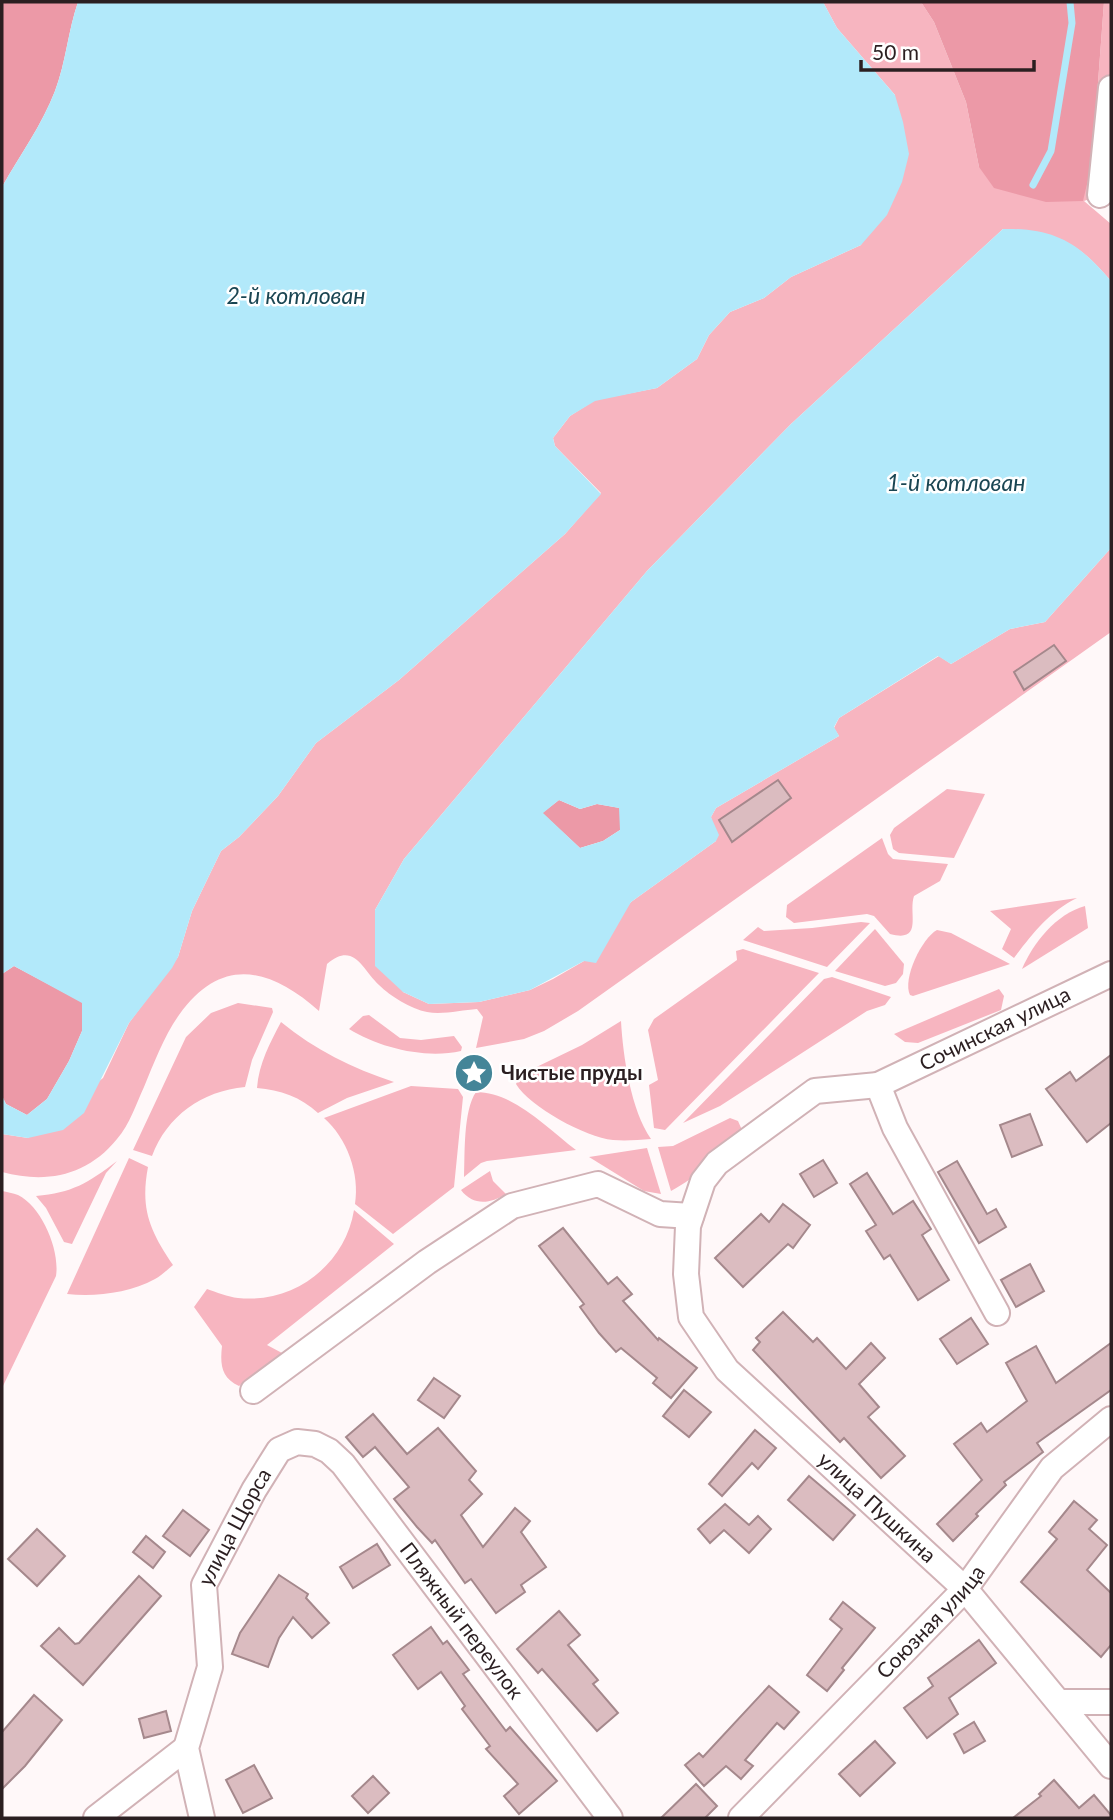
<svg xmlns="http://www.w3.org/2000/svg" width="1113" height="1820" viewBox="0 0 1113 1820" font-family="Lato,sans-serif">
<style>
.green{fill:#f7b5c0}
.forest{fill:#ec99a7}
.water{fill:#b2e9fa;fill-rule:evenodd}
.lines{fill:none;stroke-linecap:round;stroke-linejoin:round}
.stream{stroke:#b2e9fa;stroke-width:7}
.building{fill:#dbbcc0;stroke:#a5888c;stroke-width:2}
.minor-casing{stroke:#d1b2b6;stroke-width:28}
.minor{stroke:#fff;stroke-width:24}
.labels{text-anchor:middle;stroke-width:5;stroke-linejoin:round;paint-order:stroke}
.street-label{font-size:21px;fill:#2b1f21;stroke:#fff}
.poi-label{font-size:21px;font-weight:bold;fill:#2b1f21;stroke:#fff;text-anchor:start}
.water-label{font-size:23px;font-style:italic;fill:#1a4653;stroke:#fff}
</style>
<rect width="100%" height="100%" fill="#fff8f9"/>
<g class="green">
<path d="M823,2H921L934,22L966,102L979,167L1092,163L1104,2H1111V191L1084,201L1111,224V281C1073,237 1060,237 1003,229L791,424L647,571L404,859L375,910L403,992L429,1004L479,1002L530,990L553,979L584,961L631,902L716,841L711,817L716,808L839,736L834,728L839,718L939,656L951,664L1010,629L1045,622L1111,548V632L578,1011L544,1031L524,1039L476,1048L483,1017L477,1009C462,1010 442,1015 427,1012C411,1009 390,996 379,985C362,969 354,941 327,964L319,1011C270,968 222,955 179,1015C164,1036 154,1063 144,1087C136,1104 130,1124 117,1139C87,1176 46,1184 2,1172V1134L28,1138L103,1078L129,1023L178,957L192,911L221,851L239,837L278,796L316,743L399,680L483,606L565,534L601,493L555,446L553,438L570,416L595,400L657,388L697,359L709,335L730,312L764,298L791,277L861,245L895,95L837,28Z"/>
<polygon points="947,789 985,794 954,858 899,853 893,849 890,835 894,828"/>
<path d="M882,838L888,854L893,859L948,864L940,881L914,896C908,913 924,943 890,934L874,916L867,914L794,923L786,917L787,905Z"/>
<path d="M1077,898C1049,912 1033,933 1014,958L1002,949L1011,929L990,911Z"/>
<path d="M1085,906L1088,928L1022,969C1033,943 1056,914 1085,906Z"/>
<polygon points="861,922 870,923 827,967 743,940 758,927 764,931 812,928"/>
<polygon points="875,929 904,964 903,974 896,983 885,986 835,971"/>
<path d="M937,930L951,933L1010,964L913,996L910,995C902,979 922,938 937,930Z"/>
<polygon points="743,949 819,973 668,1127 665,1130 654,1128 649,1085 658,1080 648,1030 654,1019 737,960 736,951"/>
<polygon points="832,977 891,997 885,1005 867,1011 720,1106 683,1123 824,979"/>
<polygon points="999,989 1004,996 1001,1010 918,1043 905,1042 894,1034"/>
<path d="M238,1003L272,1008L273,1012L252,1060L245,1087C202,1091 167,1116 152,1156L133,1150L186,1037L211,1013Z"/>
<path d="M369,1015L400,1038L421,1040L454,1036L462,1047L461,1051C425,1059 380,1048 349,1029L363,1016Z"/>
<path d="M621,1021C623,1057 631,1110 651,1139C638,1140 626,1141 613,1140C585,1137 530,1107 516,1084L520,1075L582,1045Z"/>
<path d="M281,1022C315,1050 352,1068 394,1082L347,1098L318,1113C301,1097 280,1090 257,1088C259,1063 270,1043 281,1022Z"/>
<path d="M411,1086L458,1089L463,1097L454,1187L393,1234L355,1204C360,1174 347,1138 324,1118Z"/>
<path d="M476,1092C514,1092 547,1128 576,1150L487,1161L481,1163L464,1177C465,1155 463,1111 476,1092Z"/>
<path d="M730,1118L738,1121L742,1130C724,1153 697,1177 671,1191L658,1147L673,1146Z"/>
<polygon points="647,1148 661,1194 644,1191 589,1157"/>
<path d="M129,1158L148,1167C140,1209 150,1231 173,1265C167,1270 161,1276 155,1279C129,1293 96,1297 67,1294Z"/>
<path d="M117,1161L106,1173L72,1244L64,1242L46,1208L36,1196C72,1193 88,1183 117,1161Z"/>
<path d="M490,1171L493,1181L506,1194C490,1204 473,1206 461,1190Z"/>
<path d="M2,1191C7,1192 13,1193 18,1195C42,1207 60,1250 56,1276L2,1388Z"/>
<path d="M354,1210L394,1244L267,1345L282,1353L239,1386C221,1378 220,1364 222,1346L194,1307L207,1289C216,1292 228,1297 238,1298C294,1304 345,1265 354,1210Z"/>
</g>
<g class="forest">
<path d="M2,2H78C68,31 66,62 55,91C42,125 20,155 2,187Z"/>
<polygon points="921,2 1104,2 1092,163 1083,201 1046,202 994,188 979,167 966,102 934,22"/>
<polygon points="559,800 580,809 597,804 620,808 620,830 603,841 580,848 542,813"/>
<polygon points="14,966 82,1002 82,1031 69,1061 47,1099 27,1115 6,1104 2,1096 2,974"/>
</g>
<g class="water">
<path d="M78,2H823L837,28L895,95L903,122L909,154L902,182L887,215L861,245L791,277L764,298L730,312L709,335L697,359L657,388L595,401L570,416L553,438L555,446L601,494L565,534L483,606L399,680L316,743L278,796L239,837L221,851L192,911L178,957L172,968L129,1023L84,1113L63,1130L28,1138L2,1134V1096L6,1104L27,1115L47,1099L69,1061L82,1031V1003L14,966L2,974V187C20,155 42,125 55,91C66,62 68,31 78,2Z"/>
<path d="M1003,229C1055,228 1079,243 1111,281V548L1045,622L1010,629L951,664L938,656L839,718L834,727L839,736L716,808L711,817L719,835L716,841L631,902L596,963L584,961L530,990L479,1002L429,1004L403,992L375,966V910L404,859L647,571L791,424ZM559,800L580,809L597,804L619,808L620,830L603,841L580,848L543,813Z"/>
</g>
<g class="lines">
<polyline class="stream" points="1033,185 1051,151 1072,23 1070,2"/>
</g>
<g class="building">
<polygon points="1054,645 1066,661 1024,690 1014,672"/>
<polygon points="778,780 791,798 732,842 719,820"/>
<polygon points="1111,1055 1111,1123 1087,1142 1046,1089 1070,1072 1076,1081"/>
<polygon points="1030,1114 1042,1145 1012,1157 1000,1125"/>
<polygon points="823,1160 837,1183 814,1197 800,1174"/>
<polygon points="957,1161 987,1214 996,1209 1006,1227 979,1243 938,1172"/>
<polygon points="867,1173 893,1214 913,1201 931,1229 922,1235 949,1280 918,1300 890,1255 884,1259 866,1231 876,1225 850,1184"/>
<polygon points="783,1204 810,1225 793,1248 788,1244 743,1287 715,1258 761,1214 769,1222"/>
<polygon points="563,1228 608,1284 617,1277 632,1294 623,1301 658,1340 659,1338 697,1368 671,1398 653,1383 657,1378 621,1348 616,1352 599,1333 580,1307 584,1304 539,1246"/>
<polygon points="1030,1264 1044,1291 1016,1307 1001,1280"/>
<polygon points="783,1312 813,1342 817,1338 846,1369 871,1343 885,1358 859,1384 879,1407 868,1417 905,1456 881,1478 844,1438 840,1442 753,1350 760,1342 756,1338"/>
<polygon points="971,1318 988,1344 957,1364 940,1339"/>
<polygon points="1111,1343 1111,1390 1037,1443 1043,1452 1004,1482 1006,1485 976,1514 978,1516 953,1541 937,1524 982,1480 954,1444 981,1423 987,1432 1027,1401 1006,1363 1036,1346 1056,1383"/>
<polygon points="434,1378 460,1396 444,1418 418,1400"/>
<polygon points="684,1390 711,1412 689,1437 663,1416"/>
<polygon points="373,1414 407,1454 438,1428 476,1471 469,1480 482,1494 461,1515 483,1547 515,1508 530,1521 521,1532 546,1567 521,1585 525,1592 496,1613 471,1579 465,1583 435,1540 432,1543 417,1527 394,1499 409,1487 375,1447 363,1457 346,1437"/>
<polygon points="755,1430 776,1448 758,1469 752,1463 722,1496 709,1484"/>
<polygon points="809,1476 855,1515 833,1540 788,1500"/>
<polygon points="1074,1501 1097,1520 1089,1529 1107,1545 1087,1570 1111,1593 1111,1645 1101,1657 1021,1582 1057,1539 1049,1532"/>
<polygon points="725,1504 749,1525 758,1516 771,1529 749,1553 724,1530 710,1543 698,1529"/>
<polygon points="183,1510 209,1530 190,1556 163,1536"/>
<polygon points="37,1529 65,1556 37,1586 8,1559"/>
<polygon points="146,1536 165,1552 153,1568 133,1552"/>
<polygon points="377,1544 390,1565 353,1588 340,1567"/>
<polygon points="279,1575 308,1594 306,1598 329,1623 312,1638 293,1617 279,1638 268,1667 232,1654 240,1633"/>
<polygon points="139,1576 161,1596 83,1685 41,1646 59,1628 75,1644 79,1643"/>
<polygon points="843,1602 875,1628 842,1668 844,1670 827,1691 807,1675 842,1629 830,1619"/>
<polygon points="559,1611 580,1635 568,1645 598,1680 593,1684 618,1713 597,1731 542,1669 538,1673 517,1649"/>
<polygon points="431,1627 443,1644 447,1641 469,1670 463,1674 506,1731 510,1727 557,1781 519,1814 504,1796 518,1784 486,1749 490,1746 462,1709 465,1706 441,1672 418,1689 393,1655"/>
<polygon points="979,1640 996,1663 949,1698 958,1714 927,1738 904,1708 933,1686 928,1678"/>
<polygon points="769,1686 799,1712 784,1729 777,1723 745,1760 753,1766 741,1779 726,1766 704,1786 685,1765 699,1753 703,1757"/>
<polygon points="34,1695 62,1720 25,1766 2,1789 2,1732"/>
<polygon points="166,1711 171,1731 144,1738 139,1719"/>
<polygon points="974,1722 985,1741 964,1753 954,1734"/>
<polygon points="875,1741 895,1763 860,1796 839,1774"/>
<polygon points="254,1765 272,1798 243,1813 226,1780"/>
<polygon points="373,1776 389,1793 368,1813 352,1796"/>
<polygon points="1054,1780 1079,1808 1094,1795 1111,1815 1111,1818 1013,1818 1041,1796 1039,1794"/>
<polygon points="696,1784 717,1806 705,1818 661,1818"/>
</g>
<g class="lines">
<g class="minor-casing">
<g id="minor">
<polyline points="1100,195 1111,88"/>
<path id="s1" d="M1111,974L878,1085L815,1091L717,1163L703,1181L688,1226L686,1274L691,1317L727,1370L965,1589L1111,1766"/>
<polyline points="878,1085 895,1128 997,1313"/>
<polyline points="253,1391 427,1262 512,1206 598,1184 660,1214 691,1216"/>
<polyline points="1059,1702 1111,1702"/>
<polyline points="96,1818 186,1748"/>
<path id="s2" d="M202,1818L186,1748L210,1667L204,1585L254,1490L279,1450L297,1442L315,1444L329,1451L343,1464L610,1818"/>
<path id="s3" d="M741,1818L965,1589L1052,1468L1111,1419"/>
</g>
</g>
<use href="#minor" class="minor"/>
</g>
<defs>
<g id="sight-disc" transform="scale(2.0125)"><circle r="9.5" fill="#448598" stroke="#fff"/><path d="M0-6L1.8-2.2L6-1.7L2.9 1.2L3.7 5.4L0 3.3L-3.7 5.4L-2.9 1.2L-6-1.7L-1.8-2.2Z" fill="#fff"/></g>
</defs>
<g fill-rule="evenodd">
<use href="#sight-disc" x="474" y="1073"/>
</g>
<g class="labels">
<g class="street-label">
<text transform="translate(995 1029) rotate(-26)" y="7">Сочинская улица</text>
<text dy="7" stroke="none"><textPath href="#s1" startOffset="872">улица Пушкина</textPath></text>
<text dy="7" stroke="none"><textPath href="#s2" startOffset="304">улица Щорса</textPath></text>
<text dy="7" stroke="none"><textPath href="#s2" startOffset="662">Пляжный переулок</textPath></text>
<text dy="7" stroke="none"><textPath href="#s3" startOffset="273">Союзная улица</textPath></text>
</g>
<g class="poi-label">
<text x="501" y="1080">Чистые пруды</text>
</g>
<g class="water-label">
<text x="296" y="304">2-й котлован</text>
<text x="956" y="491">1-й котлован</text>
</g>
</g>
<rect width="1113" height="1820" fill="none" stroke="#2b1f21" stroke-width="7"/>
<path d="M861 60v10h173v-10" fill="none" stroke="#2b1f21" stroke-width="3.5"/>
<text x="872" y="60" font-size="21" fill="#2b1f21" stroke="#ffffff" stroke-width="5" paint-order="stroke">50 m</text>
</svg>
